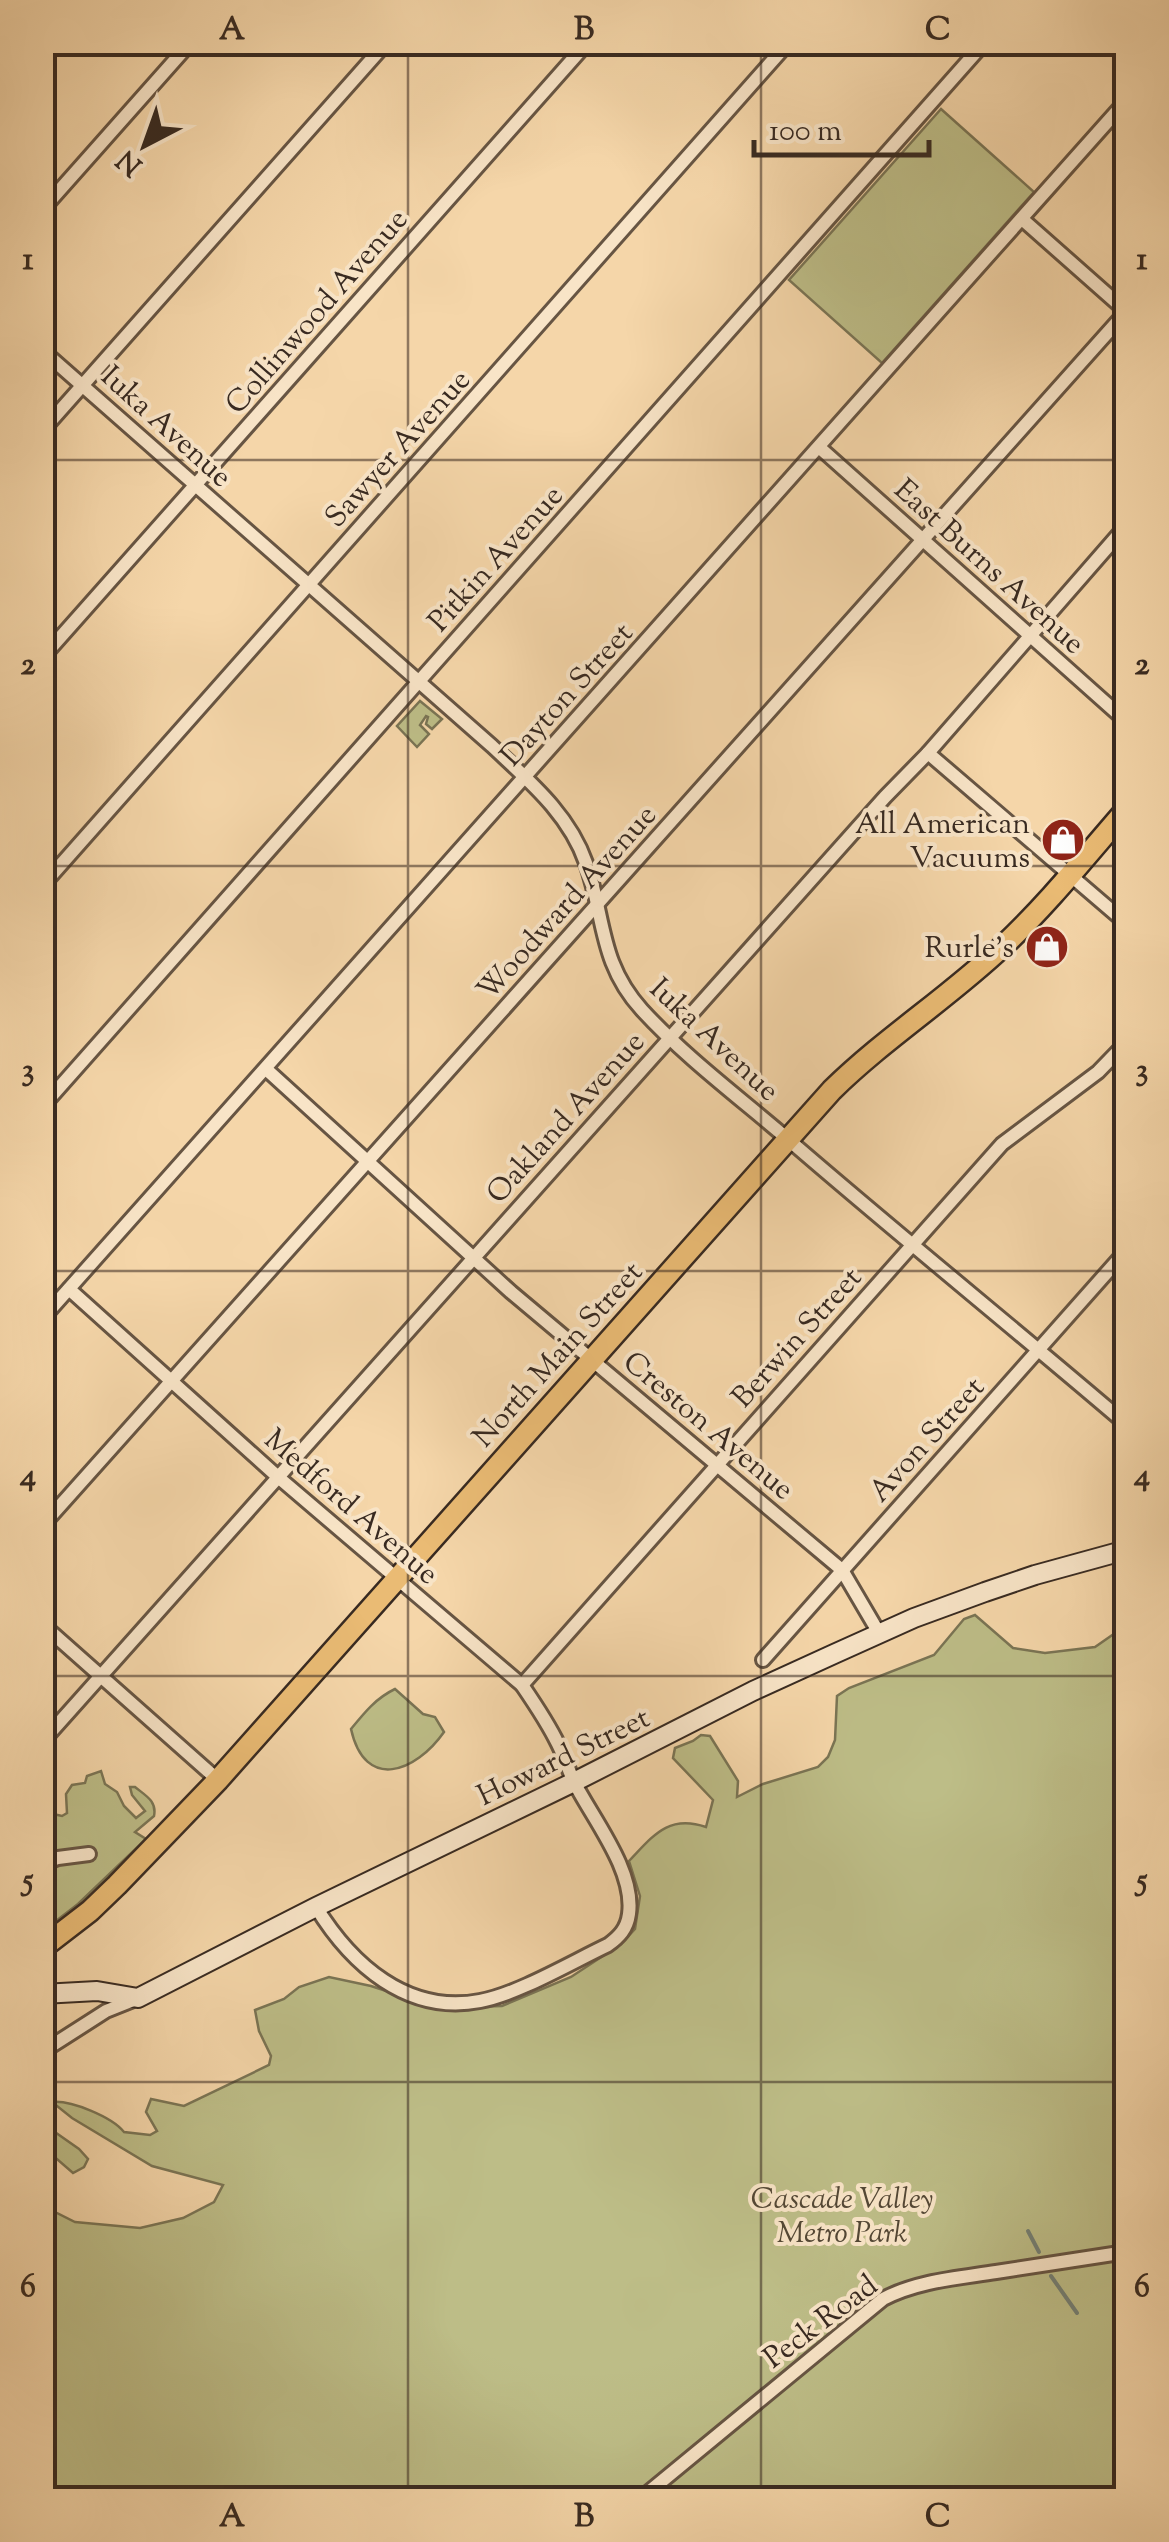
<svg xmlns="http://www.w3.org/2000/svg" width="1169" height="2542" viewBox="0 0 1169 2542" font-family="'Sorts Mill Goudy',serif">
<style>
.green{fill:#bdbd87;stroke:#7a7454;stroke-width:2.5}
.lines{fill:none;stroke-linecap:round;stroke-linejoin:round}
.stream{stroke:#748075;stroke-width:4}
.minor-casing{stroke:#675543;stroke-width:18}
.secondary-casing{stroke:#382a21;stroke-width:22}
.primary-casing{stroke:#382a21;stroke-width:25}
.minor{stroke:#f8e4c7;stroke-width:12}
.secondary{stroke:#f8e4c7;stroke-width:18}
.primary{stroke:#eabb74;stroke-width:20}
.grid{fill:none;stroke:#382a21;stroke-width:2.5;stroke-opacity:0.55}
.labels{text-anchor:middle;stroke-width:8;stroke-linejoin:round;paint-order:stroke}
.street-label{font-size:30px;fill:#382a21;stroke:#f8e4c7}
.poi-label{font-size:30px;fill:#382a21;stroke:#f8e4c7;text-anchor:end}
.park-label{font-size:30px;font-style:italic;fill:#534735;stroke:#f8e4c7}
.neatline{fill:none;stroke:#382a21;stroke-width:4}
.grid-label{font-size:32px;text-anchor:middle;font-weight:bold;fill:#382a21}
</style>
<rect width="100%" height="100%" fill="#f5d6a9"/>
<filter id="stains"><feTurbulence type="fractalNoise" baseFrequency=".002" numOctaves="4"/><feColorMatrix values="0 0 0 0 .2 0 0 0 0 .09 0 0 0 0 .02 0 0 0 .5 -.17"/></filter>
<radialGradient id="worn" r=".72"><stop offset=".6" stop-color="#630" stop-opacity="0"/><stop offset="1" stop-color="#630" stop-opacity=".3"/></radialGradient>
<g class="green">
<polygon points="941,109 1034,192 882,363 789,280"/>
<polygon points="420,701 442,719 432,729 426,724 428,717 426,716 420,725 429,734 417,747 397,726"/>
<path d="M975,1615L1013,1648L1045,1653L1095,1647L1118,1631L1120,1618L1126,1617V2499H43V2206L75,2222L140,2228L183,2218L214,2202L223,2185L152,2166L72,2118L52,2102C71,2100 112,2117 124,2132L150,2135L157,2131L146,2112L151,2099L184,2106L269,2065L271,2056L259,2031L255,2010L284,1999L299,1987L329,1977L371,1986L438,2008L502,2006L571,1977L621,1944L635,1929L640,1896L629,1861C653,1836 668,1814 706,1827L713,1800L673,1758L675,1748L693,1741L701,1735L710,1736L738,1781L737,1797L763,1784L818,1767L828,1757L835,1740L837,1696L849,1688L934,1655L964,1619Z"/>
<path d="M395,1689L423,1714L435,1717L444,1732C416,1772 365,1792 351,1729C364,1713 376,1698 395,1689Z"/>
<path d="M101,1771L105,1784L117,1792L124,1806L136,1818L145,1811L132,1795L130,1787H135C146,1796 157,1801 154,1816L135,1832L146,1839L78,1904L43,1931V1818L51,1819L53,1814L62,1816L67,1813L66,1794L72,1785L85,1783L87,1776Z"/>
<polygon points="42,2123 79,2149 88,2159 84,2167 73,2173 43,2147"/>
</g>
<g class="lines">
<g class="stream">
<polyline points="1028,2231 1039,2252"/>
<polyline points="1051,2276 1077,2313"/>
</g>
<g class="minor-casing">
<g id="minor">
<polyline points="42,210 191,42"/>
<polyline points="1022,219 1126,311"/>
<path d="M42,350L492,746C529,781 569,814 586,863C605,917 599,963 642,1010C686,1058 740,1098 790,1141C901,1237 1015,1329 1126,1424"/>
<polyline points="42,431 387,42"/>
<polyline points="820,448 1126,721"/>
<polyline points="42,658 588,42"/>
<polyline points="928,753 1126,923"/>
<polyline points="42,886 789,42"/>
<polyline points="266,1069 511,1292 842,1570 879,1633"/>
<polyline points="42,1107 985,42"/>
<path d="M69,1289L278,1477L522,1685C535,1704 548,1723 558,1744C564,1756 568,1768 573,1780C592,1818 635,1870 629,1914C627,1929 619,1937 608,1945C572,1962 518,1994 480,2001C407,2015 351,1964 316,1907"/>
<polyline points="42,1319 1126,101"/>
<polyline points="42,1526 1126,312"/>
<polyline points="42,1624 218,1780"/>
<polyline points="763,1660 1126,1251"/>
<polyline points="522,1685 1002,1144 1098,1072 1126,1043"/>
<polyline points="42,1742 885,797 928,753 1126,526"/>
<polyline points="42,1864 58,1858 89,1854"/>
<polyline points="42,2052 106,2011 136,1999"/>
<path d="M639,2500L883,2299C917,2281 958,2278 996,2272C1039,2265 1083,2259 1126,2252"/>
</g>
</g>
<g class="secondary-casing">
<polyline id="secondary" points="42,1994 97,1991 138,1998 316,1907 574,1782 753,1691 834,1654 914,1618 985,1592 1035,1575 1126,1550"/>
</g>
<g class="primary-casing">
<path id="primary" d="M42,1948L90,1911L117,1885L218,1780L832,1090C885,1038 948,998 1002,947C1047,905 1086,856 1126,810"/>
</g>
<use href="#minor" class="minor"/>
<use href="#secondary" class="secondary"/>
<use href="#primary" class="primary"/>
</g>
<path class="grid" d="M408,42V2500M761,42V2500M42,460H1126M42,866H1126M42,1271H1126M42,1676H1126M42,2082H1126"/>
<defs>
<g id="shop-disc" transform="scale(2.25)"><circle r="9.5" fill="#8f2418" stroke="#f8e4c7"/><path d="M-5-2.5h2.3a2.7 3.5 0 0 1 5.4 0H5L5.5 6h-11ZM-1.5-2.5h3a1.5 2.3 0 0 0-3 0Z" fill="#fff"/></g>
</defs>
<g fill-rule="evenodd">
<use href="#shop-disc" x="1063" y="840"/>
<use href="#shop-disc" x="1047" y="947"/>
</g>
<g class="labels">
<g class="street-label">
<text transform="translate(316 311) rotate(-49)" y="10">Collinwood Avenue</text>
<text transform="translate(167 426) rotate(42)" y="10">Iuka Avenue</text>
<text transform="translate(397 448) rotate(-48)" y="10">Sawyer Avenue</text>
<text transform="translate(495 558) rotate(-48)" y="10">Pitkin Avenue</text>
<text transform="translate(990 566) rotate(42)" y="10">East Burns Avenue</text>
<text transform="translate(566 694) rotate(-48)" y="10">Dayton Street</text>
<text transform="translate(566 902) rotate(-48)" y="10">Woodward Avenue</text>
<text transform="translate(715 1039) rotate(43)" y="10">Iuka Avenue</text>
<text transform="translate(565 1117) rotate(-48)" y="10">Oakland Avenue</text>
<text transform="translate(796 1337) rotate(-48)" y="10">Berwin Street</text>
<text transform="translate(557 1354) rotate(-48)" y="10">North Main Street</text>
<text transform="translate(709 1425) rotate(40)" y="10">Creston Avenue</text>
<text transform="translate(926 1439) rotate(-48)" y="10">Avon Street</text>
<text transform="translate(352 1506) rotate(41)" y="10">Medford Avenue</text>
<text transform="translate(563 1756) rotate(-26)" y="10">Howard Street</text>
<text transform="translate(820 2321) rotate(-37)" y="10">Peck Road</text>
</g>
<g class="poi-label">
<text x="1030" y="833">All American<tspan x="1030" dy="34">Vacuums</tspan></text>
<text x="1014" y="957">Rurle's</text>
</g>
<g class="park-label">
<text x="842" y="2208">Cascade Valley<tspan x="842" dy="34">Metro Park</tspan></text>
</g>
</g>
<rect width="1169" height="2542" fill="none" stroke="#f5d6a9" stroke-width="110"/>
<g transform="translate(145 145) rotate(221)" stroke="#f8e4c7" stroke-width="8" paint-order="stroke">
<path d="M0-8L18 38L0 25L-18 38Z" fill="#382a21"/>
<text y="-15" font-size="28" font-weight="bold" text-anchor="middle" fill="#382a21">N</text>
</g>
<path d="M754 140v15h175v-15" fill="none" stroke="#382a21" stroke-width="5"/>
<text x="769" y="140" font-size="30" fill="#382a21" stroke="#f8e4c7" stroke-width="8" paint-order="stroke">100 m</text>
<rect x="55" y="55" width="1059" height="2432" class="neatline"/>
<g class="grid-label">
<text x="232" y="39">A</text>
<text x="584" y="39">B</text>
<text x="938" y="39">C</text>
<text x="28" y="269">1</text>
<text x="1142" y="269">1</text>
<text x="28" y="674">2</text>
<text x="1142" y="674">2</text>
<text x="28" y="1080">3</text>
<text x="1142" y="1080">3</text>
<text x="28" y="1485">4</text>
<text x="1142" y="1485">4</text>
<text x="28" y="1890">5</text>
<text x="1142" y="1890">5</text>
<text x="28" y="2296">6</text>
<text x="1142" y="2296">6</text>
<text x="232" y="2526">A</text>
<text x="584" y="2526">B</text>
<text x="938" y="2526">C</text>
</g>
<rect width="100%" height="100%" filter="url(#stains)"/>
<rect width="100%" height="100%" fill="url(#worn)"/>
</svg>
